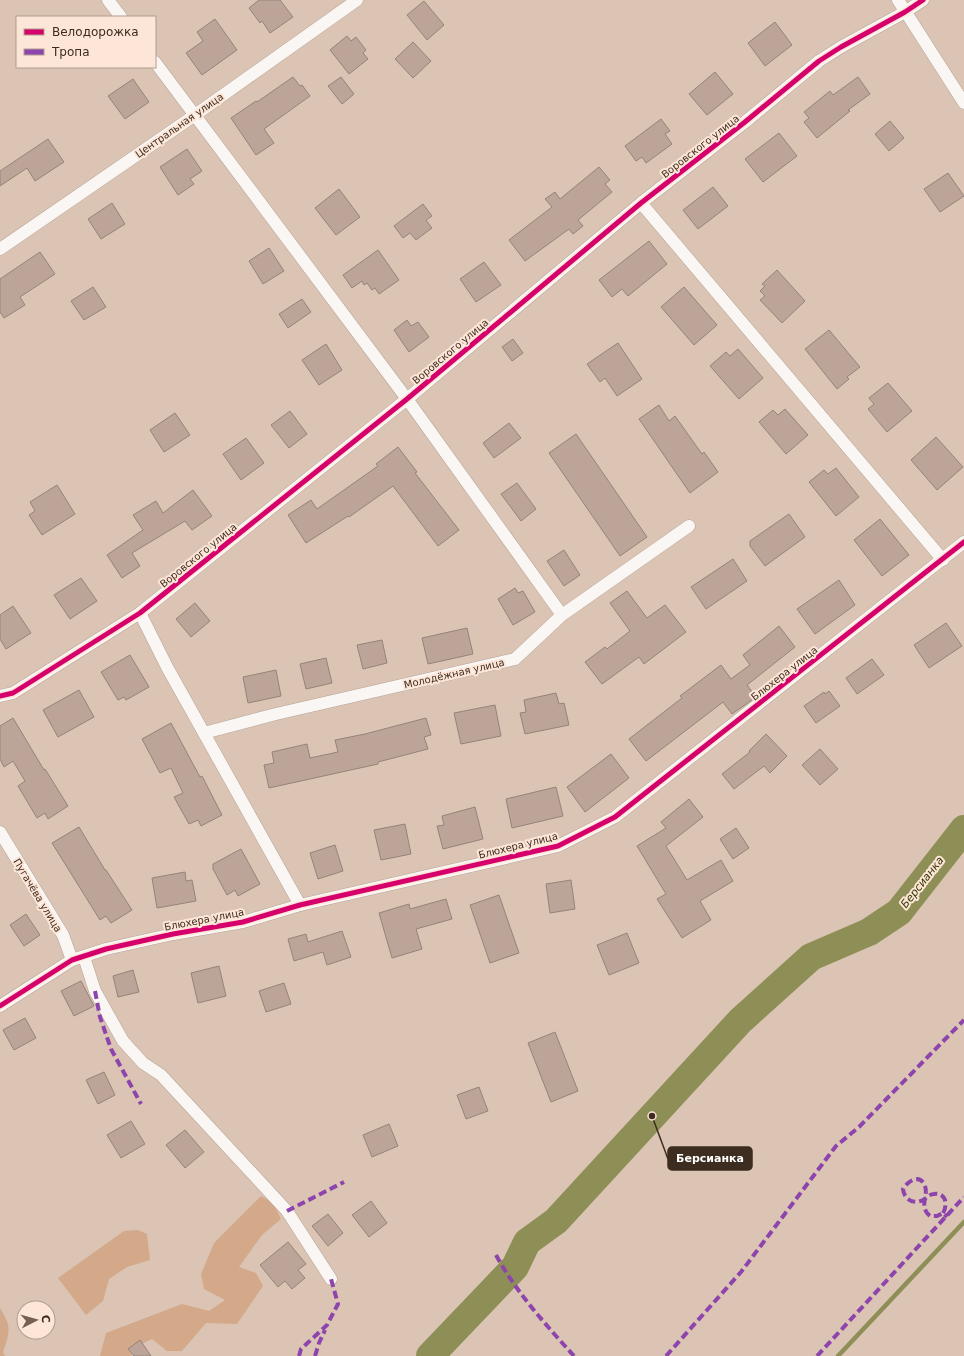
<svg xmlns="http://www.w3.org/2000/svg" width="964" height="1356" viewBox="0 0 964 1356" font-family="'DejaVu Sans',sans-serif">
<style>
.green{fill:#d3a98a}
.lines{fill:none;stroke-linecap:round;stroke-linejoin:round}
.stream{stroke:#8e8f57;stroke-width:4.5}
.river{stroke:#8e8f57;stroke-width:28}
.building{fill:#bda498;stroke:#958379}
.street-casing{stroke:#b6a496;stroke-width:13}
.street{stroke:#faf6f4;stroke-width:12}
.quiet{stroke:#8e44ad;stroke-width:4;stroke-dasharray:8 4;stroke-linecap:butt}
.cycleway-casing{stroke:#fde6d7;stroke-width:8}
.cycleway{stroke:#d6006c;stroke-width:5}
.labels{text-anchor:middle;stroke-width:4;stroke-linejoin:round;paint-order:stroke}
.street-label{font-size:10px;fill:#3d2c20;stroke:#fde6d7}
.water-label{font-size:11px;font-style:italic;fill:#333a00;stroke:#fde6d7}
.leader{fill:none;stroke:#3d2c20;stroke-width:1.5}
.callout-dot{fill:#3d2c20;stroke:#fde6d7;stroke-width:1.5}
.callout{fill:#3d2c20;stroke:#3d2c20;stroke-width:1.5}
.callout-label{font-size:11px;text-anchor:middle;font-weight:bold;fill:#fff}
</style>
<rect width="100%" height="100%" fill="#dbc4b3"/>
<g class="green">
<polygon points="261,1196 273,1203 281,1219 262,1235 239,1267 256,1273 263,1286 237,1324 206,1323 182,1351 167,1351 152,1339 129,1350 132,1356 100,1356 106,1333 182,1304 209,1311 225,1300 204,1289 201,1274 214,1243"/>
<polygon points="138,1230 147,1234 150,1260 127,1267 109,1279 103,1301 86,1315 58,1278 124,1231"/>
<path d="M0,1308C12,1327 10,1332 3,1352L5,1356H0Z"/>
</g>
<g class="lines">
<polyline class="stream" points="838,1356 964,1222"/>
<polyline class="river" points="430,1356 515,1267 527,1242 556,1221 740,1021 811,957 869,932 899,912 964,829"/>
</g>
<g class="building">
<polygon points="259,0 280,0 293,17 270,33 262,21 260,23 249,8"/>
<polygon points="424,1 444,25 427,40 407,15"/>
<polygon points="215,19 237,50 202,75 186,53 203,41 197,32"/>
<polygon points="775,22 792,45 765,66 748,43"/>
<polygon points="347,36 351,41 356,37 366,50 363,53 368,59 349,74 330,50"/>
<polygon points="413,42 431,61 413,78 395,59"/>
<polygon points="715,72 733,94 707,115 689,94"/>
<polygon points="293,77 300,86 302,85 310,96 264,129 274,143 256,155 231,118 256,101 257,102"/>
<polygon points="341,77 354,94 342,104 328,86"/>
<polygon points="858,77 870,94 848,110 850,111 817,138 804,122 809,118 804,112 830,91 833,95"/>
<polygon points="133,79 149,102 125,119 108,96"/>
<polygon points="661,119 670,131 665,134 672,144 646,163 642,157 636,161 625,146"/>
<polygon points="890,121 904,138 889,151 875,134"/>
<polygon points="779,133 797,156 763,182 745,159"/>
<polygon points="48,139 64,162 35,181 27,168 0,186 0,171"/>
<polygon points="187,149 202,171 190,179 194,184 178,195 160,167"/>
<polygon points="599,167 610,180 605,184 612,192 578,220 583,226 573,234 569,229 525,261 509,240 552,207 545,199 555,192 560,199"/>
<polygon points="948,173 964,196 940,212 924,189"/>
<polygon points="713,187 728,206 698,229 683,210"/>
<polygon points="339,189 360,217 336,235 315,208"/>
<polygon points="112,203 125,224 101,239 88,219"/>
<polygon points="423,204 432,216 426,220 432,228 416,240 410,233 403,238 394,226"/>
<polygon points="649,241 667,264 628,296 622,289 612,297 599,280"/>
<polygon points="269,248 284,271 263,284 249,261"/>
<polygon points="378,250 399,280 379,294 375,288 372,290 367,283 364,285 362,281 352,288 343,275"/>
<polygon points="40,252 55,274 20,297 25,305 4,318 0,312 0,279"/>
<polygon points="484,262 501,285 476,302 460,279"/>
<polygon points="777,270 805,301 782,323 760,300 765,296 760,291 765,286 762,284"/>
<polygon points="93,287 106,307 84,320 71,301"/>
<polygon points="684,287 717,325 694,345 661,307"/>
<polygon points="302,299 311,312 288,328 279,314"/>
<polygon points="407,320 411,326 418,322 429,337 409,352 394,330"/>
<polygon points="829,330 860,367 847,377 849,379 837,389 805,349"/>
<polygon points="513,339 523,353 512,361 502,347"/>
<polygon points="618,343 642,379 617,396 605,378 600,382 587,364"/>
<polygon points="326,344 342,370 319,385 302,360"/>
<polygon points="738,349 763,378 739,399 710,366 726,352 730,356"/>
<polygon points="888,383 912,411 887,432 868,409 874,404 869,398"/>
<polygon points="659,405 669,421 675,416 702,454 704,452 718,472 690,493 639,419"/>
<polygon points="785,409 808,435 786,454 759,422 773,410 778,415"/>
<polygon points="290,411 307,434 289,448 271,425"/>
<polygon points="175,413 190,435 164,452 150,430"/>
<polygon points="509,423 521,438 494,458 483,443"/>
<polygon points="576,434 647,537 620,556 549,453"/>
<polygon points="936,437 963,467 937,490 911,460"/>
<polygon points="246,438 264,463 241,480 223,454"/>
<polygon points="398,447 417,472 415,473 459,530 438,546 393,486 349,517 348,516 306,543 288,515 311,500 317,509 378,466 376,464"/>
<polygon points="836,468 859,497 836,516 809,482 824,470 828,474"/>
<polygon points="517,483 536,509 521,521 501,494"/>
<polygon points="57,485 75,514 42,535 29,515 35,511 30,502"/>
<polygon points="193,490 212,516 192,530 185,521 132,553 140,566 122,578 107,555 143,530 133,515 156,501 163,513"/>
<polygon points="789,514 805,537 765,566 750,546 750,541"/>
<polygon points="880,519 909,555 882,576 854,540"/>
<polygon points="564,550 580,575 564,586 547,561"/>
<polygon points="733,559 747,581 706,609 691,587"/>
<polygon points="81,578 97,601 70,619 54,595"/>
<polygon points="839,580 855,605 815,634 797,609"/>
<polygon points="515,588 518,593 523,591 535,612 513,625 498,599"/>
<polygon points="627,591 647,618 665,605 686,632 644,664 639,657 602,684 585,662 605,647 607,649 630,631 610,603"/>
<polygon points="195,603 210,621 191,637 176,619"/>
<polygon points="13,606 31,633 6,649 0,639 0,615"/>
<polygon points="946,623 962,646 929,668 914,645"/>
<polygon points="779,626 795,647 747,685 756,697 732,714 723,702 646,761 629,739 682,698 680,696 721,665 731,679 750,665 743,655"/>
<polygon points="467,628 473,654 428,664 422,638"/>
<polygon points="382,640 387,663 363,669 357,645"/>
<polygon points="130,655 149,687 126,700 124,697 118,700 101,672"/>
<polygon points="326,658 332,683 306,689 300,664"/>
<polygon points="872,659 884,675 857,694 846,678"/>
<polygon points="276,670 281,696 248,703 243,677"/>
<polygon points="79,690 94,717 58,737 43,710"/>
<polygon points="829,691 840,706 816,723 804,706 824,692 825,694"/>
<polygon points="556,693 559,704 564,703 569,725 525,734 520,713 526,712 524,700"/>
<polygon points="495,705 501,736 461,744 454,713"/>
<polygon points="13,718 44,770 45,769 68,806 48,819 45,813 37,818 18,786 25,781 13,761 4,767 0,759 0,726"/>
<polygon points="426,718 431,735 424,737 428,749 378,762 378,764 269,788 264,765 274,763 272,752 307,744 310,758 338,752 335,740 365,734"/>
<polygon points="171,723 200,777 202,776 222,815 201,826 198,820 189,824 174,797 183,793 171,768 160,773 142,739"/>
<polygon points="766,734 787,756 770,773 764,766 734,789 722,774 750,752 749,751"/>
<polygon points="820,749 838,769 820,785 802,765"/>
<polygon points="611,754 629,778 585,812 567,787"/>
<polygon points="556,787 563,816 512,828 506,799"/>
<polygon points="689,799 703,817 666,846 687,880 721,860 733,881 700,901 711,920 682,938 657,899 666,894 637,846 666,828 661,822"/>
<polygon points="475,807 483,839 443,849 437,826 444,825 442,816"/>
<polygon points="405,824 411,854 381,860 374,830"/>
<polygon points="79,827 105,870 106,870 132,910 111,923 106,916 100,920 52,843"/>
<polygon points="736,828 749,848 733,859 720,839"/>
<polygon points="335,845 343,871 318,879 310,853"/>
<polygon points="241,849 260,884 238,896 235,890 227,895 213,869 213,864"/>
<polygon points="185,872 186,881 192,880 196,901 157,908 152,878"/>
<polygon points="571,880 575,909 550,913 546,884"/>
<polygon points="499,895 519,953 490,963 470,905"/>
<polygon points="446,899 452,919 416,929 422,949 392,958 379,913 409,904 410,909"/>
<polygon points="26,914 40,935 24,946 10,925"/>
<polygon points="342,931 351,957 327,965 323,952 294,961 288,939 306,934 308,942"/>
<polygon points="627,933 639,963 609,975 597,945"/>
<polygon points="219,966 226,996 198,1003 191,973"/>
<polygon points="133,970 139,992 118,997 113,976"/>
<polygon points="81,981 94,1006 74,1016 61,991"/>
<polygon points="284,983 291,1004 266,1012 259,991"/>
<polygon points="25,1018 36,1038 14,1050 3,1030"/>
<polygon points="555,1032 578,1091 551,1102 528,1043"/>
<polygon points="104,1072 115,1095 98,1104 86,1080"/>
<polygon points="479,1087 488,1111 466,1119 457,1095"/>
<polygon points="131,1121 145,1144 121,1158 107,1135"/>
<polygon points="389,1124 398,1146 372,1157 363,1135"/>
<polygon points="185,1130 204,1152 185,1168 166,1145"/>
<polygon points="371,1201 387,1223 369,1237 352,1215"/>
<polygon points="328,1214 343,1233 328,1246 312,1226"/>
<polygon points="288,1242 306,1264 298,1270 305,1278 292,1289 285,1281 278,1287 260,1265"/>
<polygon points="140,1340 151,1356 134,1356 128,1349"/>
</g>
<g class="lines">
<g class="street-casing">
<g id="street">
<polyline points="108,0 121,17"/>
<polyline points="898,0 964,103"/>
<polyline points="155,62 407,399 562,615"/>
<polyline points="641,203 943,560"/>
<polyline points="0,249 195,115 357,0"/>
<polyline points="140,613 167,667 300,905"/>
<polyline points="0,696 13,693 140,613 407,399 641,203 745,122 819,61 841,47 905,12 923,0"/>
<polyline points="204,733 276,714 515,659 562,615 689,526"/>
<polyline points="0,832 63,935 72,960"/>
<polyline points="84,957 95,991 123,1041 143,1063 161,1075 287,1211 331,1279"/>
<polyline points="0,1006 72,960 106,949 173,934 243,922 300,905 558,846 615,817 964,542"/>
</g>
</g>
<use href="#street" class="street"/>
<g class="quiet">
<polyline points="95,991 100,1017 111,1049 141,1104"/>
<polyline points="287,1211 344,1182"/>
<path d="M943,1213C948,1205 946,1192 934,1194C929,1194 927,1198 923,1200C913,1205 904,1199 903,1189C908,1181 920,1173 925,1186C929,1197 918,1206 930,1216H937L943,1213L947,1217"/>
<path d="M496,1255C516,1292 546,1325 574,1356"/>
<polyline points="299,1356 301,1349 327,1325 338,1304 331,1279"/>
<polyline points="315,1356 319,1343 325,1330"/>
<polyline points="666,1356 741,1272 836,1146 859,1127 964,1020"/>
<polyline points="817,1356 964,1197"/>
</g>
<g class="cycleway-casing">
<g id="cycleway">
<polyline points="0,696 13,693 140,613 407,399 641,203 745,122 819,61 841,47 905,12 923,0"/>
<polyline points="0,1006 72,960 106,949 173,934 243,922 300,905 558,846 615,817 964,542"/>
</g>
</g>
<use href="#cycleway" class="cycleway"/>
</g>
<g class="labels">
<g class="street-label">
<text transform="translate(179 125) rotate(-35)" y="4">Центральная улица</text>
<text transform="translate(700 146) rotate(-38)" y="4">Воровского улица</text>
<text transform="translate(450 351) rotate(-40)" y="4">Воровского улица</text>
<text transform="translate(198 555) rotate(-39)" y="4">Воровского улица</text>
<text transform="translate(454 673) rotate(-13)" y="4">Молодёжная улица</text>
<text transform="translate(784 673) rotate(-38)" y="4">Блюхера улица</text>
<text transform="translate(518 845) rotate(-14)" y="4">Блюхера улица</text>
<text transform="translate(38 895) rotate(59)" y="4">Пугачёва улица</text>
<text transform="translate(204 919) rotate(-11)" y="4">Блюхера улица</text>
</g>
<g class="water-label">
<text transform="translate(922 882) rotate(-52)" y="4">Берсианка</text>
</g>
</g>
<path class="leader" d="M652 1116L668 1159"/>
<circle class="callout-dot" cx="652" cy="1116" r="4"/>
<rect class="callout" x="668" y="1147" width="84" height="23" rx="4"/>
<g class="callout-label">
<text x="710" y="1162">Берсианка</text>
</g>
<rect x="16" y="16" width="140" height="52" fill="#fde6d7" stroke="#b09c8e"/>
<rect x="24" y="29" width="20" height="6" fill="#d6006c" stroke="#b09c8e"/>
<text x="52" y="36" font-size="12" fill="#3d2c20">Велодорожка</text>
<rect x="24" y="49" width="20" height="6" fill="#8e44ad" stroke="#b09c8e"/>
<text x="52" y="56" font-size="12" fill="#3d2c20">Тропа</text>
<g transform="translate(36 1320) rotate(84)"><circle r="19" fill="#fde6d7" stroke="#b09c8e"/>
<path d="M0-3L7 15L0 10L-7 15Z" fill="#746153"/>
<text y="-6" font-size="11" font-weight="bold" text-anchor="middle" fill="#3d2c20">С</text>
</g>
</svg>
